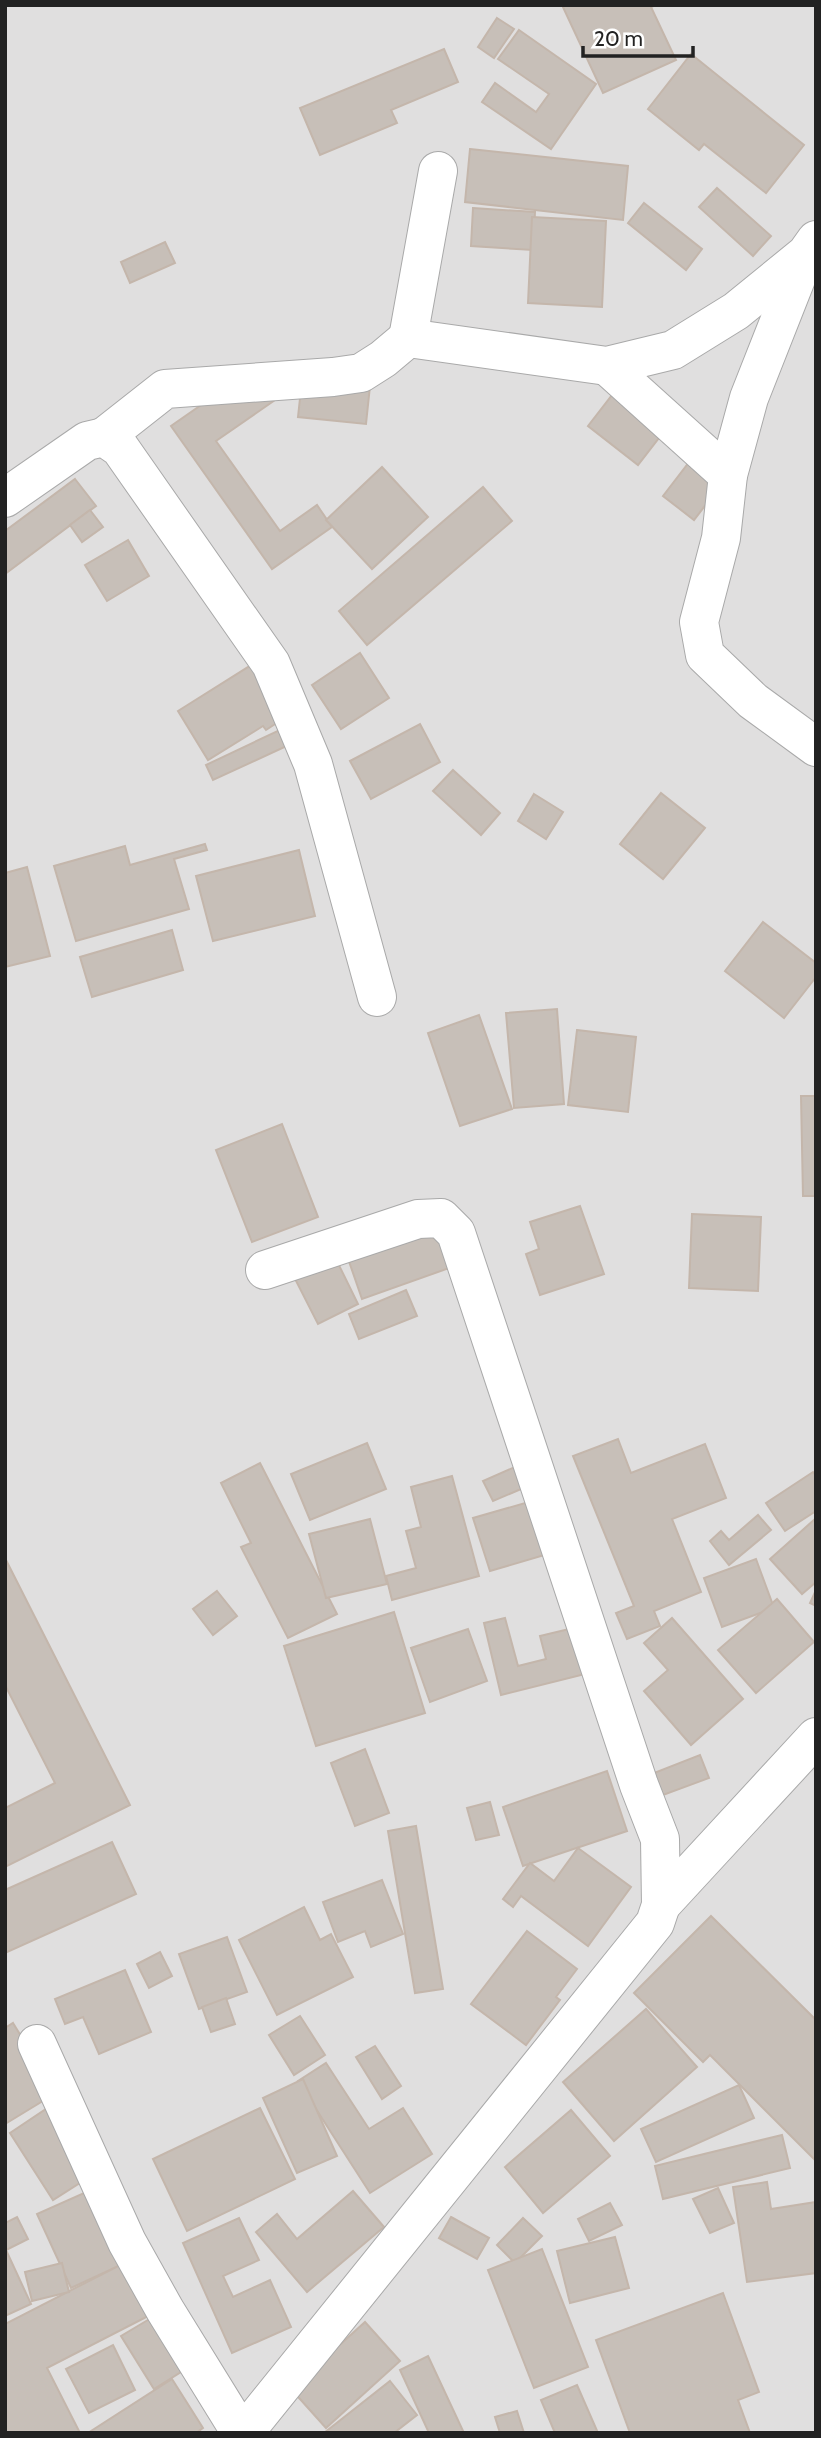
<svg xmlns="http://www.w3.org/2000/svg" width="821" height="2438" viewBox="0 0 821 2438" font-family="Cabin,sans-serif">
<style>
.residential{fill:#e0dfdf}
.building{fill:#c7bfb8;stroke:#c4b6ab;stroke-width:2}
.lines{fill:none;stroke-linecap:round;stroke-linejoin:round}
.minor-casing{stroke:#a9a9a9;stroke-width:40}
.minor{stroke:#fff;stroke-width:38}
</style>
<rect width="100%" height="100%" fill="#f2efe9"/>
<rect class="residential" x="5" y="5" width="811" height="2428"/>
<g class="building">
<polygon points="562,5 656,5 651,7 676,60 603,93"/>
<polygon points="497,18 514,29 494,58 478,47"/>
<polygon points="519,30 596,84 551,149 482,102 495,83 536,112 549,94 498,59"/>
<polygon points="444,49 458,82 391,110 397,123 320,155 300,108"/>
<polygon points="691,54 804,145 766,193 704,144 699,150 648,109"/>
<polygon points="470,149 628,166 623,220 465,202"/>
<polygon points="717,188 771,236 753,256 699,207"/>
<polygon points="644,203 702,249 686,270 628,223"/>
<polygon points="473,208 535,212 533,250 471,246"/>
<polygon points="532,217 606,221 602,307 528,303"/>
<polygon points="165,242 175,263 130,283 121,262"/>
<polygon points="253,369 275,400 216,441 280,531 317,505 332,527 272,569 171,426"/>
<polygon points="626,377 676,416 638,465 588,426"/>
<polygon points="302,380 370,386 366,424 298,417"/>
<polygon points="690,461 721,485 694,520 663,496"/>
<polygon points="382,467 428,517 372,569 326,520"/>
<polygon points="75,479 96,506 5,574 5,531"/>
<polygon points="483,487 512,521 367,645 339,611"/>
<polygon points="90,510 103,527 82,542 70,525"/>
<polygon points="128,540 149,576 107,601 85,565"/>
<polygon points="360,653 389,698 341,729 312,685"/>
<polygon points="256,662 289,715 266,730 263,726 208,760 178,711"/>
<polygon points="420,724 440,762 371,799 350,761"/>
<polygon points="284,728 291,744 213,780 206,765"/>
<polygon points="453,770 500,813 481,835 433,791"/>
<polygon points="661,793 705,828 663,879 620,844"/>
<polygon points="534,794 563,812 546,839 518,821"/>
<polygon points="205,844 207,850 174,859 189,909 76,941 54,866 125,846 130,865"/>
<polygon points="299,850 315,916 213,941 196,876"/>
<polygon points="27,867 50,956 5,967 5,873"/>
<polygon points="763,922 816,963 816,977 784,1018 725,971"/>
<polygon points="172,930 183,970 92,997 80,957"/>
<polygon points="557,1009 564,1104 514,1108 506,1013"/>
<polygon points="479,1015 512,1109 460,1126 428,1033"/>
<polygon points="577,1030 636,1037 628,1112 568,1105"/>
<polygon points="801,1096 816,1096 816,1196 803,1196"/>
<polygon points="282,1124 318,1217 252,1242 216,1150"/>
<polygon points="580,1206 604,1274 540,1295 526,1254 539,1249 530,1222"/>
<polygon points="692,1214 761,1217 758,1291 689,1288"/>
<polygon points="433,1215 452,1267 362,1299 344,1247"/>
<polygon points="331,1249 358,1304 318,1324 290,1269"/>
<polygon points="406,1290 417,1316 359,1339 349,1314"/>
<polygon points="618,1439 631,1473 705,1444 726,1498 672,1519 701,1592 654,1611 660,1626 627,1639 616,1613 634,1606 573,1456"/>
<polygon points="367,1443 386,1489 310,1520 291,1474"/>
<polygon points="260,1463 337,1614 288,1638 241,1547 251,1543 221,1483"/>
<polygon points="524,1463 533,1484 493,1501 483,1481"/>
<polygon points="813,1472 816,1476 816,1511 785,1531 766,1503"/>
<polygon points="452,1476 479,1576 392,1600 386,1576 416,1568 406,1531 421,1527 411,1487"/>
<polygon points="553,1495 568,1548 490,1571 473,1518"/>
<polygon points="758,1515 771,1530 729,1565 710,1541 721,1531 729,1540"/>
<polygon points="370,1519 387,1584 326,1598 309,1534"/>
<polygon points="815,1519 816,1582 802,1594 770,1559"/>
<polygon points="5,1558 130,1805 5,1867 5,1808 55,1783 5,1685"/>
<polygon points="756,1559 774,1608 722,1627 704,1578"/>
<polygon points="816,1590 816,1606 810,1603"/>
<polygon points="217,1591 237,1616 213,1635 193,1609"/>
<polygon points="777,1599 814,1642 756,1693 718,1650"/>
<polygon points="394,1612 425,1713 316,1746 284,1646"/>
<polygon points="505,1618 518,1666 546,1659 540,1636 590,1624 601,1670 501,1695 484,1623"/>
<polygon points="672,1618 743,1699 691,1745 644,1691 668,1670 644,1643"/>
<polygon points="468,1629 487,1681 430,1702 411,1648"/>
<polygon points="365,1749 389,1813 355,1826 331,1763"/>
<polygon points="700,1755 709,1778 663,1795 654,1773"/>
<polygon points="607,1771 627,1831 523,1866 503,1807"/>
<polygon points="490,1802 499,1835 476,1840 467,1808"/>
<polygon points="416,1826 443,1989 415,1993 388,1831"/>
<polygon points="112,1842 136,1894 5,1953 5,1890"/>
<polygon points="578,1848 631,1887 588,1946 521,1896 513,1907 503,1899 530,1863 554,1881"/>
<polygon points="382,1880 403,1934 371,1947 365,1931 338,1942 323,1902"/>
<polygon points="304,1907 320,1940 331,1934 353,1977 277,2015 239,1940"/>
<polygon points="711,1916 816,2020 816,2157 814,2159 710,2055 703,2062 634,1993"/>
<polygon points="527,1931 577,1969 556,1997 560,2000 526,2045 471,2004"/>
<polygon points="227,1937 247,1992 199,2009 179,1954"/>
<polygon points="160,1952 172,1976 149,1988 137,1964"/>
<polygon points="125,1970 151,2032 99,2054 83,2017 65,2024 55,1999"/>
<polygon points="226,1998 235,2024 211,2032 202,2007"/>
<polygon points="646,2009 697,2067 614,2141 563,2082"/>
<polygon points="300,2016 325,2055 294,2075 269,2035"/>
<polygon points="13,2023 56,2093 5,2124 5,2028"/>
<polygon points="375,2046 401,2086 382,2099 356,2057"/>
<polygon points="326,2063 369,2129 403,2108 432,2154 370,2193 298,2081"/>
<polygon points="303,2079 337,2156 297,2173 263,2098"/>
<polygon points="739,2085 754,2118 656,2162 641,2129"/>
<polygon points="49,2107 94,2174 53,2200 10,2133"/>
<polygon points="260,2108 295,2179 187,2231 153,2159"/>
<polygon points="571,2110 610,2156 543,2213 505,2167"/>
<polygon points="782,2135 790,2168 663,2199 655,2166"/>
<polygon points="767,2182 771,2209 816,2202 816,2273 747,2282 733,2187"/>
<polygon points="102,2185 136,2258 71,2288 37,2214"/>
<polygon points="718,2188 734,2223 710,2233 693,2199"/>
<polygon points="353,2191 384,2227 307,2292 256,2232 277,2214 297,2239"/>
<polygon points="610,2203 622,2225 589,2241 578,2219"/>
<polygon points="17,2217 28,2239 6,2250 31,2304 5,2316 5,2223"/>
<polygon points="451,2217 489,2238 477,2259 439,2238"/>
<polygon points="239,2218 259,2260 223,2276 233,2297 270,2280 291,2327 232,2353 183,2243"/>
<polygon points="523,2218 542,2236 515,2263 497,2245"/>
<polygon points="615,2237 629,2288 570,2303 557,2251"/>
<polygon points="542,2249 588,2367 534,2388 488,2270"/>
<polygon points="130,2260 156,2312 47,2368 80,2433 5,2433 5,2324"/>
<polygon points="62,2263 69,2292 32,2301 25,2272"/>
<polygon points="723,2293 759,2392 738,2400 750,2433 630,2433 596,2340"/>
<polygon points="168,2308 200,2360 154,2389 121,2336"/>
<polygon points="365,2322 400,2361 326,2428 291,2389"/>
<polygon points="113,2345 135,2390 89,2413 66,2369"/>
<polygon points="428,2356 464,2433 429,2433 400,2370"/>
<polygon points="172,2379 203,2428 196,2433 88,2433"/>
<polygon points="390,2381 417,2415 394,2433 324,2433"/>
<polygon points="577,2385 598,2433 555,2433 541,2400"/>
<polygon points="517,2411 524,2433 500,2433 495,2417"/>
</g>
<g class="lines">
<g class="minor-casing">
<g id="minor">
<polyline points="805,256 749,398 728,475 721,538 699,622 705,655 753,701 816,747"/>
<polyline points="408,338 438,171"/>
<polyline points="607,366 728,475"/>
<polyline points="104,437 165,389 333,377 361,373 383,359 408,338 607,366 673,350 736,311 806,254 816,240"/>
<polyline points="5,498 87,441 104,437 120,448 271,664 313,764 377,997"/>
<polyline points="661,1905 816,1737"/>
<polyline points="37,2044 127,2242 165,2310 241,2433"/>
<polyline points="244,2433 655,1923 661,1905 660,1839 639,1785 456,1233 441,1218 418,1219 265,1270"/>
</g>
</g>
<use href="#minor" class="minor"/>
</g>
<rect width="821" height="2438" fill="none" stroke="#222222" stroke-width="14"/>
<path d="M583 46v10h110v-10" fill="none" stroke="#222222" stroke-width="3.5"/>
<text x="594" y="46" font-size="21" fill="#222222" stroke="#ffffff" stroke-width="5" paint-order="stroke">20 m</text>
</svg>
